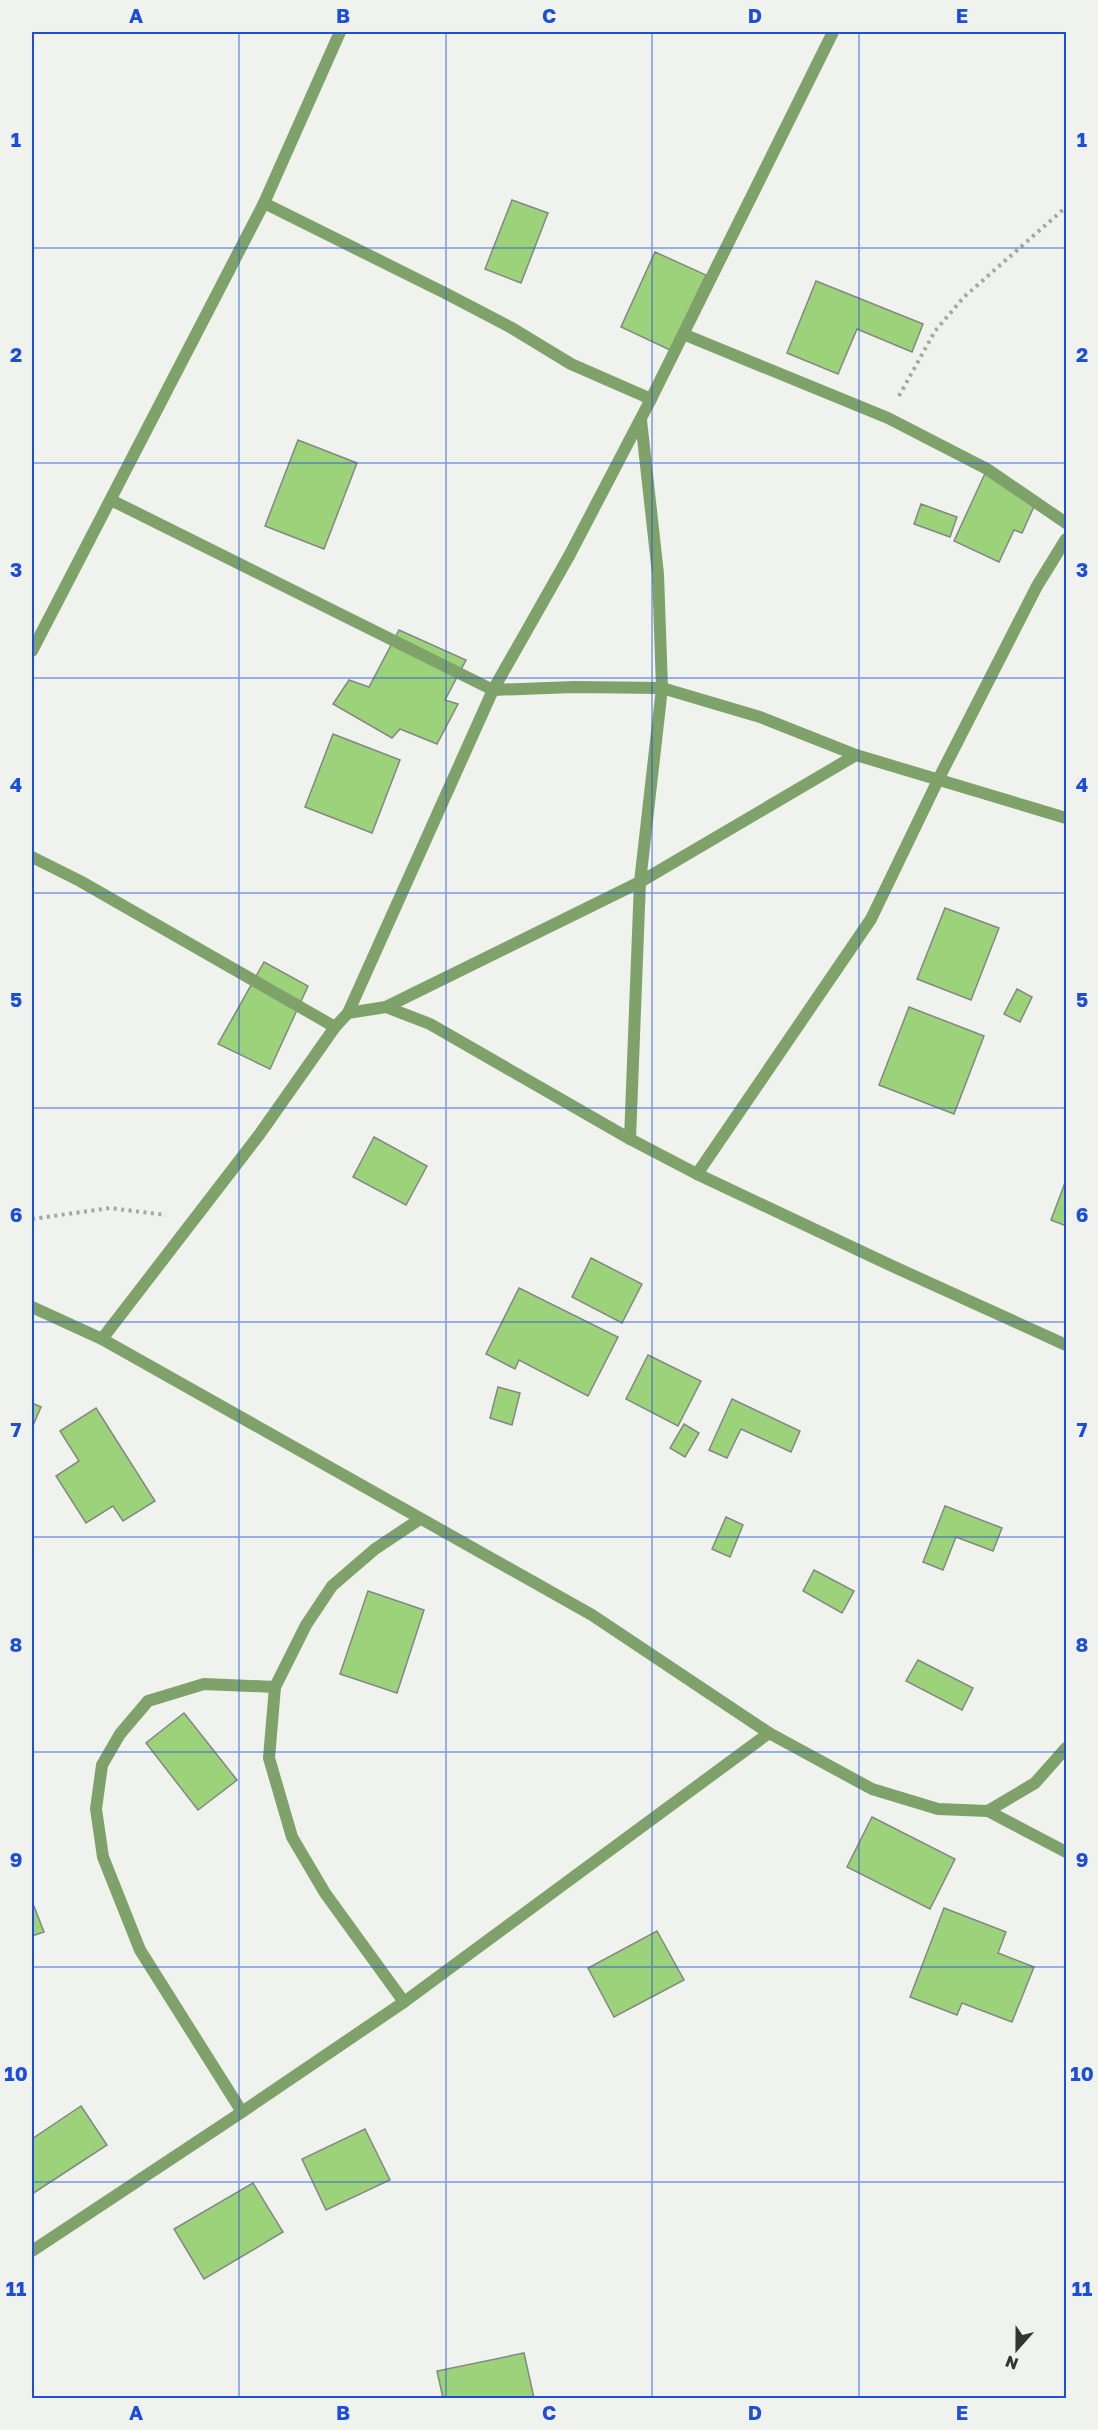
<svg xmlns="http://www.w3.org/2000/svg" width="1098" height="2430" viewBox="0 0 1098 2430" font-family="'Golos Text',sans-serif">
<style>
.building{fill:#9cd27a;stroke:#848883;stroke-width:1.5}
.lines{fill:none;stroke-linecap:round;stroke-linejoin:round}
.path{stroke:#a4a6a3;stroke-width:4;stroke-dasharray:3 4.5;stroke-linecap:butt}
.minor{stroke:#7fa26b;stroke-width:12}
.grid{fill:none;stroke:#1d4ed8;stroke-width:1.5;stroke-opacity:0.55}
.neatline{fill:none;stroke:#1d4ed8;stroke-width:2}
.grid-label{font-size:20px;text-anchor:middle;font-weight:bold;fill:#1d4ed8}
</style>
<rect width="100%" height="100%" fill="#eff2ed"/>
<g class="building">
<polygon points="512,200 548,213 521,283 485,269"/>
<polygon points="655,252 706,275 670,350 621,327"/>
<polygon points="816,281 923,324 912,352 857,329 838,374 787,353"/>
<polygon points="298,440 357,463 324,549 265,526"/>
<polygon points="987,469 1036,502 1022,533 1014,530 999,562 954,541"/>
<polygon points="921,504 957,517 950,537 914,524"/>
<polygon points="399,630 466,660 445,700 458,704 437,744 400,729 392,738 333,704 349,680 369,687"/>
<polygon points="333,734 400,760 372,833 305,807"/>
<polygon points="945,908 999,928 971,1000 917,979"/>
<polygon points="264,962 308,986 270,1069 218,1044"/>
<polygon points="1017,989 1032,997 1020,1022 1004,1014"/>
<polygon points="909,1007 984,1036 954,1114 879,1085"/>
<polygon points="374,1137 427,1166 406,1205 353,1177"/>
<polygon points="1066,1180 1066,1226 1051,1220"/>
<polygon points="591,1258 642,1284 622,1323 572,1297"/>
<polygon points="519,1288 618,1337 588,1396 519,1360 515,1369 486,1354"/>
<polygon points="648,1355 701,1381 678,1426 626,1399"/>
<polygon points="498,1387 520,1393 512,1425 490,1418"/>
<polygon points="732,1399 800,1431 791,1452 741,1429 727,1458 709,1450"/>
<polygon points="32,1403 41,1407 32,1428"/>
<polygon points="96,1408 155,1501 123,1521 113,1506 86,1523 56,1476 79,1461 60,1431"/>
<polygon points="684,1424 699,1433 685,1457 670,1448"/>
<polygon points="945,1506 1002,1528 993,1551 956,1537 943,1570 923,1562"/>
<polygon points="726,1517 743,1525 730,1557 712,1549"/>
<polygon points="814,1570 854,1591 842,1613 803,1591"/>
<polygon points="368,1591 424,1610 397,1693 340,1674"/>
<polygon points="918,1660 973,1688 962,1710 906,1681"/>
<polygon points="184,1713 237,1780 198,1810 146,1743"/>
<polygon points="872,1817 955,1859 930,1909 847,1867"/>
<polygon points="32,1901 44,1932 32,1936"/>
<polygon points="944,1908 1006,1932 998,1953 1034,1967 1012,2022 962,2003 957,2015 910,1997"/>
<polygon points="657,1931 684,1980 614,2017 588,1968"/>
<polygon points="81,2106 107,2145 32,2194 32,2139"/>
<polygon points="365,2129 390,2180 326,2210 302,2159"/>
<polygon points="253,2183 283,2232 204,2279 174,2229"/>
<polygon points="524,2353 534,2398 443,2398 437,2371"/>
</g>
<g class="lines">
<g class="path">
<polyline points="899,396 935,331 964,297 1066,207"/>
<polyline points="32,1219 110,1208 166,1215"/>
</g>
<g class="minor">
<polyline points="264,203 445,293 510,327 571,364 651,399"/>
<polyline points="683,334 888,418 987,469 1066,523"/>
<polyline points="111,500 493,690 574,687 662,688 760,717 856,755 1066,818"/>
<polyline points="32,651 264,203 340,32"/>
<polyline points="32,857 80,881 335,1027"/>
<polyline points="386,1007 640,882 856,755"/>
<polyline points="348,1013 493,690 569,556 651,399 833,32"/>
<polyline points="630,1139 640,882 662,688 658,574 641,420"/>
<polyline points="697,1174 871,919 939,778 1037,586 1066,539"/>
<polyline points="32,1307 102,1339 592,1615 769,1733 872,1789 938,1809 988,1811 1035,1783 1066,1748"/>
<polyline points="102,1339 259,1135 335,1027 348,1013 386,1007 430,1024 630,1139 697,1174 890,1265 1066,1345"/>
<polyline points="988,1811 1066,1852"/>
<polyline points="404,2002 325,1893 292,1837 269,1758 275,1687 306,1625 332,1586 375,1549 420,1519"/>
<polyline points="242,2112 140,1950 103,1857 96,1809 102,1765 120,1734 148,1701 204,1684 275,1687"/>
<polyline points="32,2251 242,2112 404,2002 769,1733"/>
</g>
</g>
<path class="grid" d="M239,32V2398M446,32V2398M652,32V2398M859,32V2398M32,248H1066M32,463H1066M32,678H1066M32,893H1066M32,1108H1066M32,1322H1066M32,1537H1066M32,1752H1066M32,1967H1066M32,2182H1066"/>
<rect width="1098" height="2430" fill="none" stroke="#eff2ed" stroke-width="66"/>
<g transform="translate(1017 2349) rotate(201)" stroke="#eff2ed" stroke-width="4.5" paint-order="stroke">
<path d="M0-4.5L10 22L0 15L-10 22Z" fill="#343533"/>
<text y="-9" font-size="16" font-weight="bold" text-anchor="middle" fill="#343533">N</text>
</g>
<rect x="33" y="33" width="1032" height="2364" class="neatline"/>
<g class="grid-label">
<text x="136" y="23">A</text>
<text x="343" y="23">B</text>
<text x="549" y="23">C</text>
<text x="755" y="23">D</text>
<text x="962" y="23">E</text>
<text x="16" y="147">1</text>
<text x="1082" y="147">1</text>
<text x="16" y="362">2</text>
<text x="1082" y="362">2</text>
<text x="16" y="577">3</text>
<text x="1082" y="577">3</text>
<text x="16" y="792">4</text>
<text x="1082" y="792">4</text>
<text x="16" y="1007">5</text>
<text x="1082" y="1007">5</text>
<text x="16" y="1222">6</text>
<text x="1082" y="1222">6</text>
<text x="16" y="1437">7</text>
<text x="1082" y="1437">7</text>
<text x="16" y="1652">8</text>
<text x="1082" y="1652">8</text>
<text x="16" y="1867">9</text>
<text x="1082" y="1867">9</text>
<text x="16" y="2081">10</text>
<text x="1082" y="2081">10</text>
<text x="16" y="2296">11</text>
<text x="1082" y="2296">11</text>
<text x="136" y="2420">A</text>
<text x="343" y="2420">B</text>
<text x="549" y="2420">C</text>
<text x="755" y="2420">D</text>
<text x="962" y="2420">E</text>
</g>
</svg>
